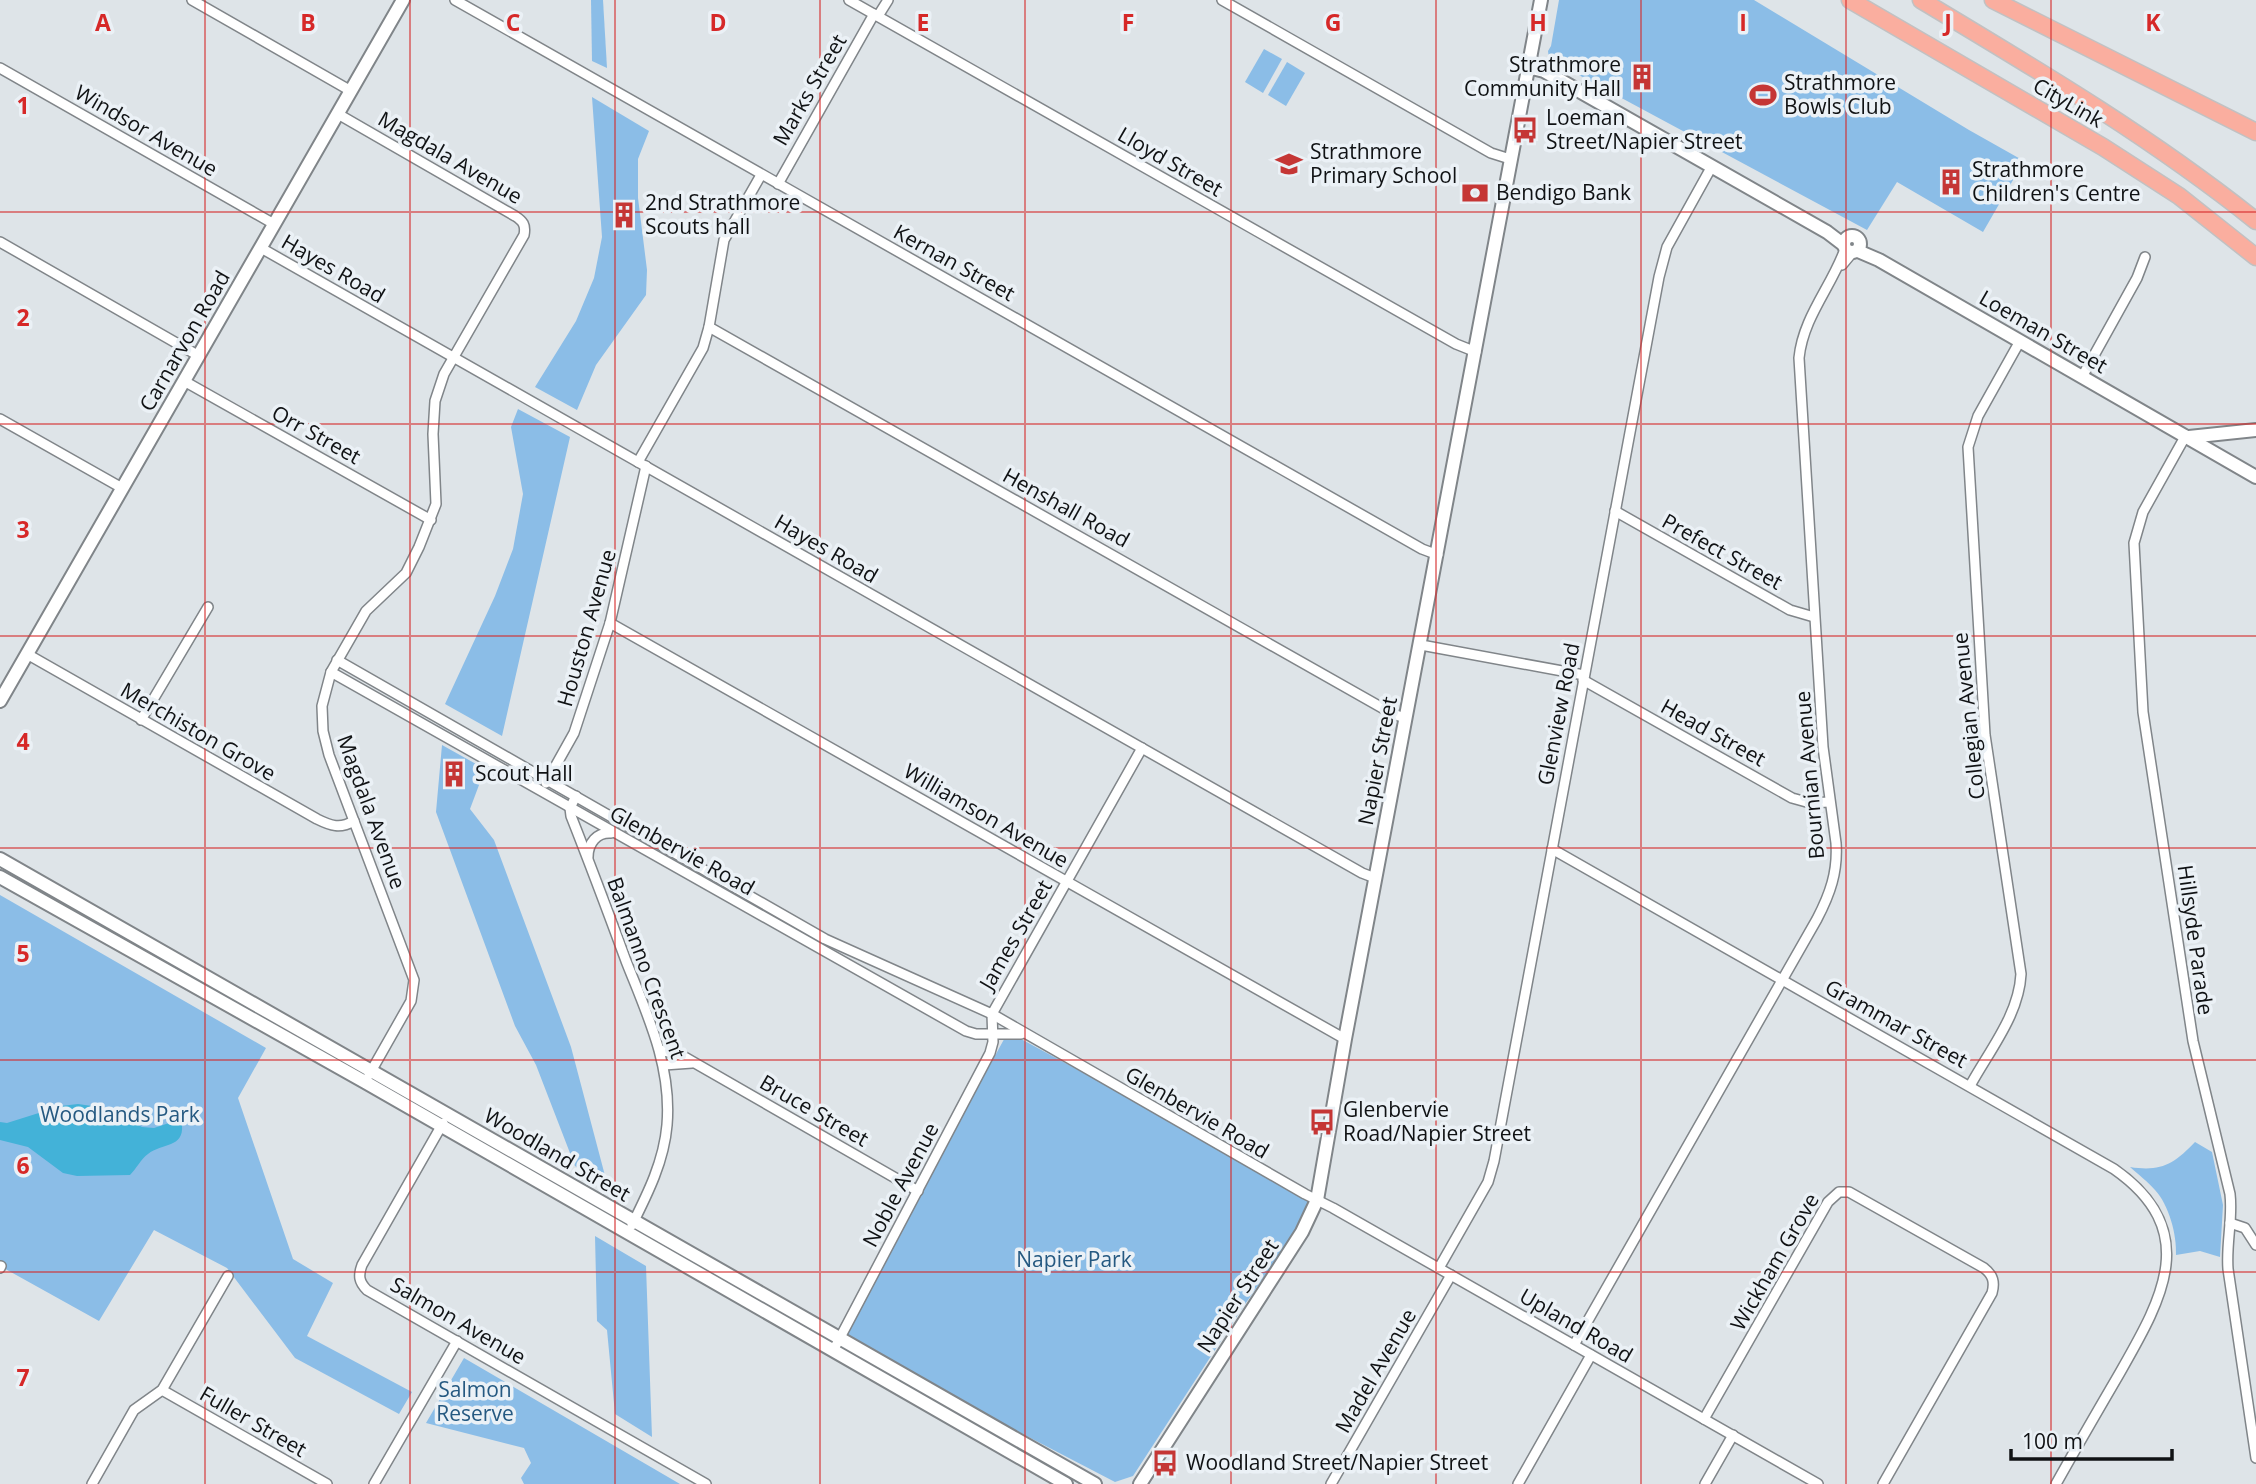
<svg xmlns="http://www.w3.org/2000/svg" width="2256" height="1484" viewBox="0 0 2256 1484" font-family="'Open Sans',sans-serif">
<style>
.green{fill:#8bbde7}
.water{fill:#43b2d8}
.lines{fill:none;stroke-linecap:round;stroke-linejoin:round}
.street-casing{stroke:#808589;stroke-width:12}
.secondary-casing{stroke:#808589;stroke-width:16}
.highway-casing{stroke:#c1c1c2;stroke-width:19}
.street{stroke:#fff;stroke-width:9}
.secondary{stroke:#fff;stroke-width:12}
.highway{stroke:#faae9f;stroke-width:16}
.grid{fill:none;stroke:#d62828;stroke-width:2;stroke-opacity:0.55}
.labels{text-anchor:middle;stroke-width:7;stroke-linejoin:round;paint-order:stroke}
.poi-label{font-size:21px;fill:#101214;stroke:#ebf1f6;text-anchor:start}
.street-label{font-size:21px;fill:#101214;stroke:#ebf1f6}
.park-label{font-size:21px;fill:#255981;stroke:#ebf1f6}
.grid-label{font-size:23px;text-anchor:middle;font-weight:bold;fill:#d62828;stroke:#ebf1f6;stroke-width:7;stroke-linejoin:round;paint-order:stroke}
</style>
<rect width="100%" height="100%" fill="#dee4e8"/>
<g class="green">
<polygon points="591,0 603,0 607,68 592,61"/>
<polygon points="1559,0 1754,0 1969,130 2024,161 1983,232 1897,182 1867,230 1549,59 1548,51 1551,46"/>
<polygon points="1264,49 1282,59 1263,93 1245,82"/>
<polygon points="1287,62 1305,73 1286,106 1268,95"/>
<polygon points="592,97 649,131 638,159 638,198 647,270 646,295 596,365 577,410 535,387 576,321 594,278 602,237"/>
<polygon points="518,409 570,437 502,736 445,704 495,596 513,549 523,494 511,427"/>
<polygon points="442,745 485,769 470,809 494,840 571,1047 608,1187 575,1166 536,1065 515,1026 436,812"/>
<polygon points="0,895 266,1048 238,1098 293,1259 333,1283 307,1336 412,1392 399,1414 295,1358 227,1268 154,1230 99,1321 0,1266"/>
<polygon points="1008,1032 1317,1200 1239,1313 1133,1476 1115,1482 840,1339"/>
<path d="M2195,1142L2212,1152L2223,1205L2220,1257L2200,1251L2176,1255C2177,1235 2169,1205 2155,1190C2148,1182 2138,1174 2130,1167C2161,1172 2174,1164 2195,1142Z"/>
<polygon points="595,1236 646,1266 652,1437 615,1414 607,1330 597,1321"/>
<polygon points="464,1358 680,1484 524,1484 521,1478 531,1463 524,1448 426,1423"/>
</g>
<path class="water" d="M78,1104L106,1108L142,1127L154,1128L169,1123L182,1125C184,1148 162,1143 148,1154C141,1159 136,1169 130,1175L77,1176L63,1173L28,1147L0,1140V1122L7,1123L61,1106Z"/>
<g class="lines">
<g class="street-casing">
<g id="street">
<polyline points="192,0 351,91"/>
<polyline points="455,0 1422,549 1438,555"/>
<polyline points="849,0 1456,344 1476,352"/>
<polyline points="1222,0 1491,153 1510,159"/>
<polyline points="878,16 888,0"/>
<polyline points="0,68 274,224"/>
<path d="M338,114L515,216C523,221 526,225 524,235L444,374L435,401L433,434L436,504L419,547L406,573L366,611L331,672L322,706L323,731L329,755L414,980L411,1001L369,1075"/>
<polyline points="778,184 874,14"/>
<polyline points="0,242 199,356"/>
<polyline points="261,248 1362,873 1375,878"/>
<polyline points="1842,265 1852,253"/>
<polyline points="709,327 1393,714 1405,718"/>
<polyline points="2082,377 2137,278 2145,257"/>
<polyline points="184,381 431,520"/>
<polyline points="0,419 122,488"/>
<path d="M2186,435L2143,512L2134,543L2143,712L2193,1041L2230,1194C2233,1219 2226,1243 2228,1269L2256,1458"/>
<polyline points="638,462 703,348 709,327 724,240 761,175"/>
<polyline points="1615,511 1790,610 1814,617"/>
<polyline points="610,623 1345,1039"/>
<polyline points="1421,645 1584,675"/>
<path d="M27,654L317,819C331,826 340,829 354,821"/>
<polyline points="337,660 825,939 992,1014 1305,1194 1333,1208 1818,1484"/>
<polyline points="331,672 966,1031 976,1034 1021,1034"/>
<polyline points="1583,680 1792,798 1810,803 1829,802"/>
<polyline points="141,720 208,607"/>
<polyline points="546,783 574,733 610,623 646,466"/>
<path d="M576,796L570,808L571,816C590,864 608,912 626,961C647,1014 672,1066 667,1125C664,1161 648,1193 632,1225"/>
<path d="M1552,849L2114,1169C2204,1232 2160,1302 2118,1376C2097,1412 2076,1448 2056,1484"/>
<path d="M588,857C588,843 597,832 611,833"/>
<polyline points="660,1050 681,1055 918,1191"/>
<polyline points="664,1065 692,1063"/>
<path d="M1970,1086C1989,1051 2019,1015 2021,974L1985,735L1968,447L1978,416L2020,341"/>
<path d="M443,1123L362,1265C358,1276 359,1282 367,1290L706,1484"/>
<polyline points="2230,1223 2245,1228 2256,1245"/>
<polyline points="0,1268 1,1266"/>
<polyline points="1439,1268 1488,1182 1494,1161 1659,277 1667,247 1712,166"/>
<path d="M1574,1345L1817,919C1830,894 1838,872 1836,843L1823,747L1799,358C1803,317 1832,286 1845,249"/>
<polyline points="833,1351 990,1053 993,1042 992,1014 1142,748"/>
<polyline points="162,1390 327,1484"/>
<path d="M1704,1419L1828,1202L1839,1192H1849L1984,1268C1993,1275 1995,1282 1992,1293L1883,1484"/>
<polyline points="92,1484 134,1410 162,1390 228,1276"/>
<polyline points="374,1484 457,1341"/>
<polyline points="1331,1484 1451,1275"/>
<polyline points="1518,1484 1591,1355"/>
<polyline points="1705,1484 1733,1435"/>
</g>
</g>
<g class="secondary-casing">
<g id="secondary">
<polyline points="1528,67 1544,71 1827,232 1844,245"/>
<circle cx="1852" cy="244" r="8"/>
<polyline points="1858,251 1879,260 2256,477"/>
<polyline points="2189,437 2256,430"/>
<polyline points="0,701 403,0"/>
<polyline points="0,859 1095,1484"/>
<polyline points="0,877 365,1082 1066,1484"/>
<polyline points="1140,1484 1302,1232 1317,1200 1345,1039 1541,0"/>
</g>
</g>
<g class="highway-casing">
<g id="highway">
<polyline points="1850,0 2103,147 2179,196 2256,257"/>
<path d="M1921,0C2036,69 2151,137 2256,221"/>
<polyline points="1993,0 2256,132"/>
</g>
</g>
<use href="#street" class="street"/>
<use href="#secondary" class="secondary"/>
<use href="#highway" class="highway"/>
</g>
<path class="grid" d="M205,0V1484M410,0V1484M615,0V1484M820,0V1484M1025,0V1484M1231,0V1484M1436,0V1484M1641,0V1484M1846,0V1484M2051,0V1484M0,212H2256M0,424H2256M0,636H2256M0,848H2256M0,1060H2256M0,1272H2256"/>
<defs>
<g id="building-bare" transform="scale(2.1)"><path d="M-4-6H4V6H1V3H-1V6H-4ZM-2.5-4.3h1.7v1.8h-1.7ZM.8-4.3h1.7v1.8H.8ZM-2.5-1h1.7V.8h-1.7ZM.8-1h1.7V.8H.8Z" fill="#c53635" stroke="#ebf1f6" stroke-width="2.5" paint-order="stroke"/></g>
<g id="stadium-bare" transform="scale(2.1)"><path d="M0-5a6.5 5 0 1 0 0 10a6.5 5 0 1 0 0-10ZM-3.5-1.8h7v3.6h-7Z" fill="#c53635" stroke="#ebf1f6" stroke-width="2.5" paint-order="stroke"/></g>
<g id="bus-bare" transform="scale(2.1)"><path d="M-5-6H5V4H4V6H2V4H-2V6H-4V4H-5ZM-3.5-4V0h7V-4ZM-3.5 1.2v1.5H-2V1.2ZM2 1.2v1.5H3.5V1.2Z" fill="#c53635" stroke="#ebf1f6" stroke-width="2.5" paint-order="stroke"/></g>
<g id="school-bare" transform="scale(2.1)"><path d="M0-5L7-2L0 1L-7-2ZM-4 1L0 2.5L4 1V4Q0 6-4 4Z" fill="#c53635" stroke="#ebf1f6" stroke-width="2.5" paint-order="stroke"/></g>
<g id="bank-bare" transform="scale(2.1)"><path d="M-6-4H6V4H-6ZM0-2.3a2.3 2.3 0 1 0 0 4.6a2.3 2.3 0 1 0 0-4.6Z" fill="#c53635" stroke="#ebf1f6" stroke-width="2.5" paint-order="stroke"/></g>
</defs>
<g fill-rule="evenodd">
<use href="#building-bare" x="1642" y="77"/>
<use href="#stadium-bare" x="1763" y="95"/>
<use href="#bus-bare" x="1525" y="130"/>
<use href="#school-bare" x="1289" y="164"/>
<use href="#building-bare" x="1951" y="182"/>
<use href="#bank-bare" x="1475" y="193"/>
<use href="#building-bare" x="624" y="215"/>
<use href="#building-bare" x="454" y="774"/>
<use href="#bus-bare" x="1322" y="1122"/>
<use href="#bus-bare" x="1165" y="1463"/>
</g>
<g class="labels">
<g class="poi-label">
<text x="1621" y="72" text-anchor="end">Strathmore<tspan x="1621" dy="24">Community Hall</tspan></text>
<text x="1784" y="90">Strathmore<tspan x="1784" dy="24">Bowls Club</tspan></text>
<text x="1546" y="125">Loeman<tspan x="1546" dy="24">Street/Napier Street</tspan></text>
<text x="1310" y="159">Strathmore<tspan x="1310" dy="24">Primary School</tspan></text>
<text x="1972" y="177">Strathmore<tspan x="1972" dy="24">Children's Centre</tspan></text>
<text x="1496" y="200">Bendigo Bank</text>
<text x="645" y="210">2nd Strathmore<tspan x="645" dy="24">Scouts hall</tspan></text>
<text x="475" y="781">Scout Hall</text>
<text x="1343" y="1117">Glenbervie<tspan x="1343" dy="24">Road/Napier Street</tspan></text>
<text x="1186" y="1470">Woodland Street/Napier Street</text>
</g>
<g class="street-label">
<text transform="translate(810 90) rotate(-60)" y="7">Marks Street</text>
<text transform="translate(2068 103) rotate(30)" y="7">CityLink</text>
<text transform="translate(146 131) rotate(30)" y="7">Windsor Avenue</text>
<text transform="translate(450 158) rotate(30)" y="7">Magdala Avenue</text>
<text transform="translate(1170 162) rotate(30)" y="7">Lloyd Street</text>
<text transform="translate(954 263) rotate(29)" y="7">Kernan Street</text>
<text transform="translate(333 269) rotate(30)" y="7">Hayes Road</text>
<text transform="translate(2043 332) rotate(30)" y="7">Loeman Street</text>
<text transform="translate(185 341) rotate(-60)" y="7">Carnarvon Road</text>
<text transform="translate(316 435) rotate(29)" y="7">Orr Street</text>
<text transform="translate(1066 508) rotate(29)" y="7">Henshall Road</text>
<text transform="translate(826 549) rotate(30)" y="7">Hayes Road</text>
<text transform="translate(1722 552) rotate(29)" y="7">Prefect Street</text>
<text transform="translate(587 628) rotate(-74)" y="7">Houston Avenue</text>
<text transform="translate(1559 714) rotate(-79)" y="7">Glenview Road</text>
<text transform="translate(1969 716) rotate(-96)" y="7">Collegian Avenue</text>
<text transform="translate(198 732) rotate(30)" y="7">Merchiston Grove</text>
<text transform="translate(1713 733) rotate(29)" y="7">Head Street</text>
<text transform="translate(1378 761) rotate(-79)" y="7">Napier Street</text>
<text transform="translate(1810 775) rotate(-95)" y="7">Bournian Avenue</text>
<text transform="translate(371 812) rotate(70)" y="7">Magdala Avenue</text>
<text transform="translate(986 816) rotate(30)" y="7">Williamson Avenue</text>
<text transform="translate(682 851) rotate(29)" y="7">Glenbervie Road</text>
<text transform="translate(1016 935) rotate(-60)" y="7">James Street</text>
<text transform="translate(2195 940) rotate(82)" y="7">Hillsyde Parade</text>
<text transform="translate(646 968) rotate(70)" y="7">Balmanno Crescent</text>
<text transform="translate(1896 1024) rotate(29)" y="7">Grammar Street</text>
<text transform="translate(814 1111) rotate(30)" y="7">Bruce Street</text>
<text transform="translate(1197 1113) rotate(30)" y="7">Glenbervie Road</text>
<text transform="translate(557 1155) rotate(30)" y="7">Woodland Street</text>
<text transform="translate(901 1185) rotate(-62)" y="7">Noble Avenue</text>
<text transform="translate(1775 1262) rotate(-60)" y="7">Wickham Grove</text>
<text transform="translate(1238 1296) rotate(-57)" y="7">Napier Street</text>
<text transform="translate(458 1321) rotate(30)" y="7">Salmon Avenue</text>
<text transform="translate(1576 1326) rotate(30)" y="7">Upland Road</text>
<text transform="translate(1376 1371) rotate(-60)" y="7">Madel Avenue</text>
<text transform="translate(253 1422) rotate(30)" y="7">Fuller Street</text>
</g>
<g class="park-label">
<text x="120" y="1122">Woodlands Park</text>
<text x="1074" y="1267">Napier Park</text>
<text x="475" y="1397">Salmon<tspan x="475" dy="24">Reserve</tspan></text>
</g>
</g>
<g class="grid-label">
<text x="103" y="31">A</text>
<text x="308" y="31">B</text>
<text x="513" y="31">C</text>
<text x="718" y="31">D</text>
<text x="923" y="31">E</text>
<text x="1128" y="31">F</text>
<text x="1333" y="31">G</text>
<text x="1538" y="31">H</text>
<text x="1743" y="31">I</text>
<text x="1948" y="31">J</text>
<text x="2153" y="31">K</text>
<text x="23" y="114">1</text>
<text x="23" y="326">2</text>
<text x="23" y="538">3</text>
<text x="23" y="750">4</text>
<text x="23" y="962">5</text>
<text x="23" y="1174">6</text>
<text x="23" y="1386">7</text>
</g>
<path d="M2011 1449v10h161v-10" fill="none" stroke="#101214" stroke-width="3.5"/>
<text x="2022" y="1449" font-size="21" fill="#101214" stroke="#ebf1f6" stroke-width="5" paint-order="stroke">100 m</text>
</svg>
